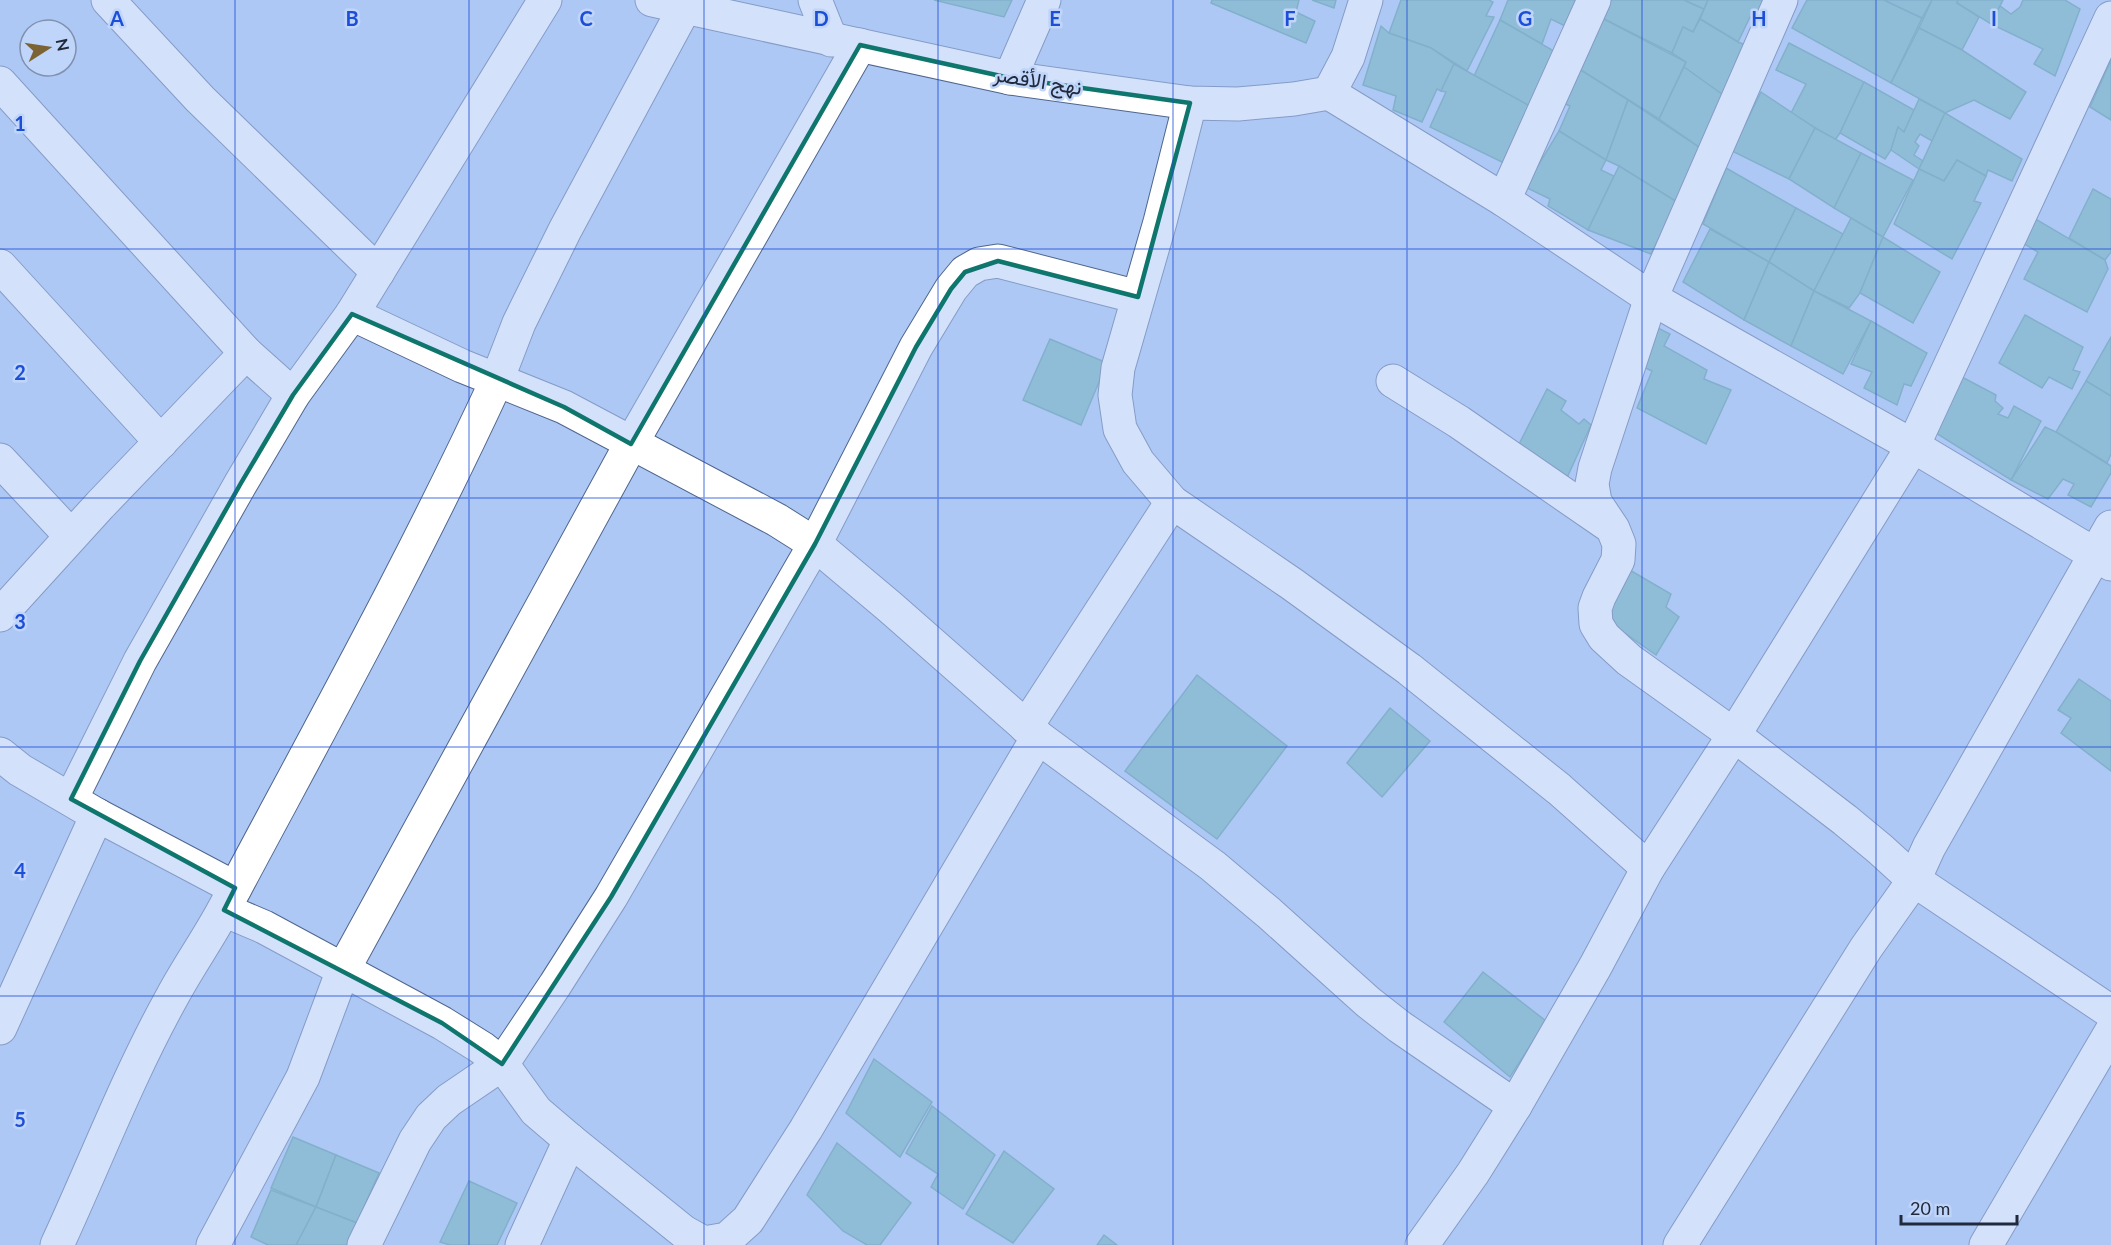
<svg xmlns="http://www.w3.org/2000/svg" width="2111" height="1245" viewBox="0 0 2111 1245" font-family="Lato,Vazirmatn,sans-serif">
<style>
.building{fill:#69afb4;stroke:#4d9398;stroke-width:1.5}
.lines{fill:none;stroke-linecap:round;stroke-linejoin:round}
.minor-casing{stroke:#4f668e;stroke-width:35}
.minor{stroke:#fff;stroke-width:33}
.marked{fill:none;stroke:#0f766e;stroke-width:4.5;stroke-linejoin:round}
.grid{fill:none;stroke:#1d4ed8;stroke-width:1.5;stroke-opacity:0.55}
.labels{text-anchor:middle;stroke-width:5;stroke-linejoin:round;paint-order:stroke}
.street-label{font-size:21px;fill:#202a3c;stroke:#c0d5fa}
.grid-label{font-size:20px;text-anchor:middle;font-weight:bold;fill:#1d4ed8;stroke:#c0d5fa;stroke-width:5;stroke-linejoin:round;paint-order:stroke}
</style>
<rect width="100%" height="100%" fill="#aec8f6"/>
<g class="building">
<polygon points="934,0 1012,0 1004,17"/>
<polygon points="1212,0 1299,0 1296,12 1315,21 1306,43 1211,3"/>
<polygon points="1312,0 1336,0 1334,8"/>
<polygon points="1401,0 1489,0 1493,2 1486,16 1494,17 1467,71 1431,48 1389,33"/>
<polygon points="1508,0 1576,0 1579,2 1567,27 1551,19 1542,44 1500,20"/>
<polygon points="1608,0 1684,0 1704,9 1693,32 1683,27 1672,53 1600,17"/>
<polygon points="1684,0 1708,0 1704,9"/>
<polygon points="1708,0 1773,0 1761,23 1750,17 1738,42 1700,19"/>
<polygon points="1807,0 1884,0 1922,18 1891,83 1792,28"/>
<polygon points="1884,0 1932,0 1922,18"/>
<polygon points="1932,0 1958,0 1957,3 1979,17 1962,50 1919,28"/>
<polygon points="1958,0 2003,0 1991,24 1957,3"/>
<polygon points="2023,0 2065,0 2080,9 2055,76 2034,64 2043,49 1991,24 2000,6 2011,14 2020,7"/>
<polygon points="1600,17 1686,62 1659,119 1576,67"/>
<polygon points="1700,19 1738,42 1748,46 1727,99 1684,67 1686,62 1672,53 1683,27 1693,32"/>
<polygon points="1500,20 1559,54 1533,108 1474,76"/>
<polygon points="1381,26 1389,33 1431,48 1454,64 1441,91 1437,89 1422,122 1393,110 1396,96 1363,85"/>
<polygon points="1919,28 1962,50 2026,92 2010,119 1974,100 1945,113 1891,83"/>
<polygon points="1789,43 1864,82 1840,133 1835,140 1791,113 1806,84 1776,70"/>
<polygon points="2111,60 2111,120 2090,107"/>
<polygon points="1454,64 1537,110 1508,165 1430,127 1446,92 1441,91"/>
<polygon points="1576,67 1628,100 1606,160 1559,131 1570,106 1563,103"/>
<polygon points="1684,67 1733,102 1702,149 1659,119"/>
<polygon points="1864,82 1914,110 1904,132 1898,127 1891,150 1885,159 1840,133"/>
<polygon points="1761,92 1815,128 1789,179 1732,151"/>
<polygon points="1919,99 1945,113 1932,141 1920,134 1915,142 1919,146 1914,155 1923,161 1919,169 1891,150 1898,127 1904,132"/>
<polygon points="1628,100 1702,149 1677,202 1619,166 1606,160"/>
<polygon points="1945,113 2022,159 2012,181 1988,170 1986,176 1957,160 1944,181 1919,169"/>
<polygon points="1815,128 1861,153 1834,208 1789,179"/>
<polygon points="1559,131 1606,160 1601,170 1614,176 1588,230 1548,206 1550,199 1525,187"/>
<polygon points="1861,153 1913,180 1883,237 1834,208"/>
<polygon points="1957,160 1986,176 1974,201 1981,203 1952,259 1894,224 1919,169 1944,181"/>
<polygon points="1619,166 1677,202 1651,254 1588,230"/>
<polygon points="1726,168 1796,208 1769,262 1703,224"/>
<polygon points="2093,189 2111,199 2111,252 2105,260 2069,238"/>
<polygon points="1796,208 1843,234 1814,291 1769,262"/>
<polygon points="2032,217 2105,260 2108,269 2087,312 2024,279 2038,252 2019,241"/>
<polygon points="1851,218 1883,237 1860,293 1849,308 1814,291"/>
<polygon points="1710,229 1769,262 1744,320 1683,282"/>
<polygon points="1883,237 1940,272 1913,323 1860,293"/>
<polygon points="1769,262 1814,291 1791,346 1744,320"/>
<polygon points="1814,291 1871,321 1843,374 1791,346"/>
<polygon points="2025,315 2083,347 2073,370 2080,372 2072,389 2049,377 2042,388 1999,363"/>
<polygon points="1871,321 1927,353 1911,386 1904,384 1897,405 1864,388 1872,372 1851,364"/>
<polygon points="1650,324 1670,334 1664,346 1707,370 1704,379 1731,390 1706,444 1637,408 1652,371 1637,364"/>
<polygon points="2111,337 2111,396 2086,381"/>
<polygon points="1050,339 1107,363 1081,425 1023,400"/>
<polygon points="1960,376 1996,395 1995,401 2003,408 1998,414 2008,418 2014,406 2041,421 2011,480 1931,430"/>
<polygon points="2086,381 2111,396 2111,454 2107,463 2056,432"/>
<polygon points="1547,389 1566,401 1561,410 1579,424 1584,419 1591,425 1565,482 1517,448"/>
<polygon points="2045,427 2056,432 2111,466 2111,473 2091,507 2068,495 2074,484 2063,479 2048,499 2011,480"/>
<polygon points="1628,569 1671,594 1666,607 1679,617 1656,655 1602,617"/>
<polygon points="1197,675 1287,746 1217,839 1125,771"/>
<polygon points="2079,679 2111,701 2111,771 2061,733 2071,718 2058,710"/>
<polygon points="1390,708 1430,741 1382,797 1347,763"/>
<polygon points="1483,972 1546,1021 1510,1077 1444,1022"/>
<polygon points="874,1059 932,1102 900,1157 846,1113"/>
<polygon points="932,1106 995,1155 963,1209 931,1187 938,1174 906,1153"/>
<polygon points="293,1137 336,1155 316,1207 271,1188"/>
<polygon points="837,1143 911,1203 880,1245 867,1245 843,1231 807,1195"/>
<polygon points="1004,1151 1054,1189 1013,1243 966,1214"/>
<polygon points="336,1155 379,1173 357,1223 316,1207"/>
<polygon points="469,1181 517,1203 497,1245 450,1245 440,1242"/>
<polygon points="271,1190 316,1207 297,1245 268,1245 251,1237"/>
<polygon points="316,1207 357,1223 349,1245 296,1245"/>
<polygon points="1104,1235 1117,1245 1097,1245"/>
</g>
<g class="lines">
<g class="minor-casing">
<g id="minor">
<polyline points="108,0 200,99 378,272"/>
<polyline points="652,0 1010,78 1190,103 1238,104 1294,99 1329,93 1348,57 1366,0"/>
<polyline points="815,0 831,40"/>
<polyline points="1781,0 1651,298 1595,468 1592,484 1595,502 1613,529 1619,544 1618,560 1599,597 1595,608 1596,624 1604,637 1629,660 1734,735 1845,820 1880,849 1914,880 2111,1012"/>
<polyline points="685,7 565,230 519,323 497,380 564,407 777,520 815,544 890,607 1038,737 1213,866 1269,913 1368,1002 1400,1027 1515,1106"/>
<polyline points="1010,78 1044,0"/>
<polyline points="0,83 246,353 293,395"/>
<polyline points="1329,93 1504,200 1651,298 1913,446 2111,564"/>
<polyline points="1190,103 1160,222 1118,368 1115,395 1120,429 1138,462 1172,502 1292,584 1409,669 1559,789 1648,868"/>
<polyline points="1504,200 1594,0"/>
<polyline points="0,266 161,442"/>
<polyline points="1393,381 1459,422 1607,524"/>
<polyline points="0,460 71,536"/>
<polyline points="0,615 100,505 246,353"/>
<polyline points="1026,727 1172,502"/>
<polyline points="0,754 20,770 97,815 235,888"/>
<polyline points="71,799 140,661 241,483 293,395 352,314"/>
<polyline points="224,910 264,927 442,1023 482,1048 502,1064 536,1111 570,1140 684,1232 704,1243 727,1239 748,1220 806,1129 1038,737"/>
<polyline points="0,1028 97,815"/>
<path d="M57,1245C95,1163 128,1076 172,997C188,967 208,939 224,909C317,734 414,560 497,380L462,366L352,314L545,0"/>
<polyline points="213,1245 303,1077 343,970 631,444 860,45"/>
<polyline points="364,1245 415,1141 431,1117 449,1100 502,1064 555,985 611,897 815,544 916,347 951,289 965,272 979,264 998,261 1138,297"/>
<polyline points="522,1245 570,1140"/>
<polyline points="1422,1245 1473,1173 1515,1106 1595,967 1648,868 1734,735 1913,446 2111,18"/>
<polyline points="1680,1245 1866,948 1914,880 1929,847 2111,527"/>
<polyline points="1986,1245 2111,1032"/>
</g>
</g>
<use href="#minor" class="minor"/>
</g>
<path d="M0 0H2111V1245H0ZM860,45L1010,78L1190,103L1138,297L998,261L965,272L951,289L916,347L815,544L611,897L502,1064L442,1023L224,910L235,888L71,799L140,661L241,483L293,395L352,314L564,407L631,444Z" fill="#aec8f6" fill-opacity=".55" fill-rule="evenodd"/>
<path class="marked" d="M860,45L1010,78L1190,103L1138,297L998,261L965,272L951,289L916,347L815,544L611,897L502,1064L442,1023L224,910L235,888L71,799L140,661L241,483L293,395L352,314L564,407L631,444Z"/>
<path class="grid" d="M235,0V1245M469,0V1245M704,0V1245M938,0V1245M1173,0V1245M1407,0V1245M1642,0V1245M1876,0V1245M0,249H2111M0,498H2111M0,747H2111M0,996H2111"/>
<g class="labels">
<g class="street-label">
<text transform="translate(1038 81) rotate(9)" y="7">نهج الأقصر</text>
</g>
</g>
<g class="grid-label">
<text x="117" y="26">A</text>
<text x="352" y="26">B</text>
<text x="586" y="26">C</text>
<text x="821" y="26">D</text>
<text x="1055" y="26">E</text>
<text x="1290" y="26">F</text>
<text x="1525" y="26">G</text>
<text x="1759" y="26">H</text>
<text x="1994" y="26">I</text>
<text x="20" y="131">1</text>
<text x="20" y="380">2</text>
<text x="20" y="629">3</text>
<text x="20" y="878">4</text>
<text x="20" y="1127">5</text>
</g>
<g transform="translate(48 48) rotate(78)"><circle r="28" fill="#c0d5fa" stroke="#8091ae" stroke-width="1.5"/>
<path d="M0-4.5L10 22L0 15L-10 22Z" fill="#7c6334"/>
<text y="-9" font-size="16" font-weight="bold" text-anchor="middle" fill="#202a3c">N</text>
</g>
<path d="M1901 1215v9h116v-9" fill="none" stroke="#202a3c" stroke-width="3"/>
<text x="1910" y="1215" font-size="18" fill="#202a3c" stroke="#c0d5fa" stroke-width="4.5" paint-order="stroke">20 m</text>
</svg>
